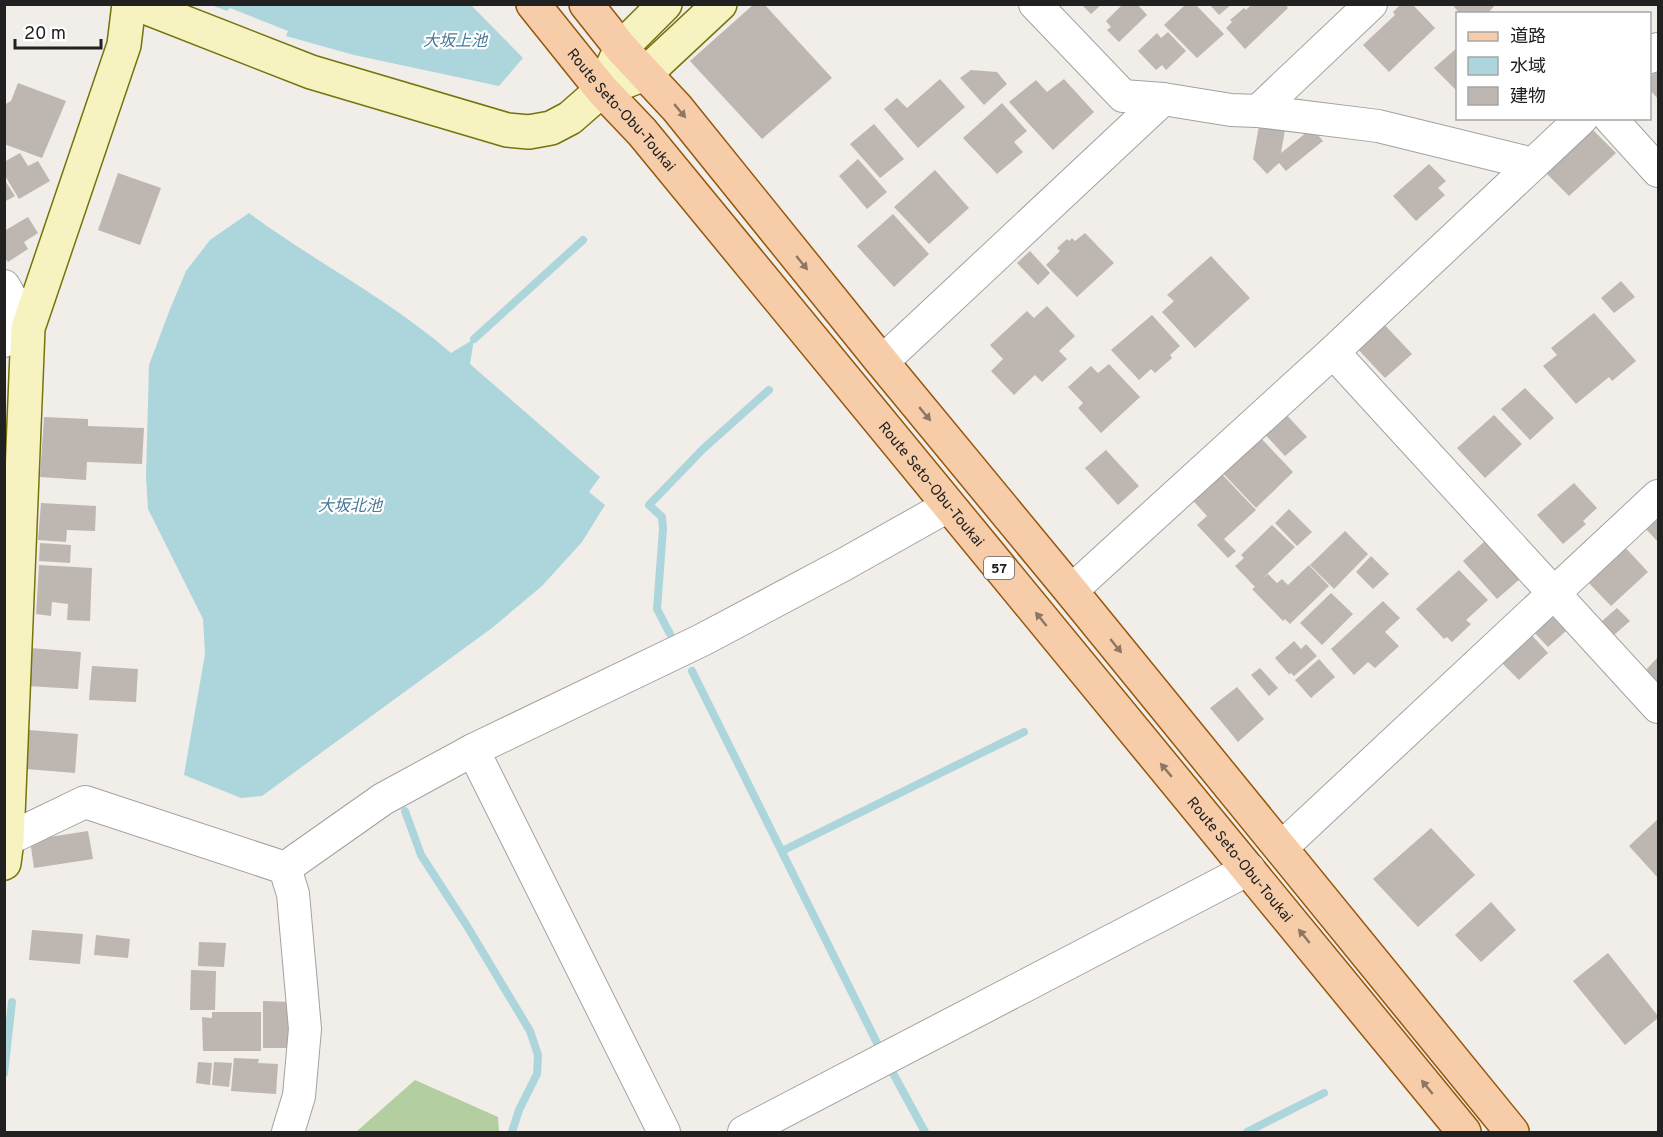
<svg xmlns="http://www.w3.org/2000/svg" width="1663" height="1137" viewBox="0 0 1663 1137" font-family="Overpass,'Noto Sans JP',sans-serif">
<style>
.forest{fill:#b3cea0}
.water{fill:#acd6dc}
.lines{fill:none;stroke-linecap:round;stroke-linejoin:round}
.stream{stroke:#acd6dc;stroke-width:8}
.building{fill:#beb6b1}
.street-casing{stroke:#a2a2a2;stroke-width:34}
.secondary-casing{stroke:#75740b;stroke-width:36}
.primary-casing{stroke:#965709;stroke-width:36}
.street{stroke:#fff;stroke-width:32}
.secondary{stroke:#f7f3c1;stroke-width:33}
.primary{stroke:#f7cca8;stroke-width:33}
.oneway{fill:#8c7664}
.labels{text-anchor:middle;stroke-width:4.5;stroke-linejoin:round;paint-order:stroke}
.shield{fill:#fff;stroke:#646464;stroke-width:1.5}
.shield-label{font-size:14px;font-weight:bold;fill:#212121}
.street-label{font-size:15px;fill:#212121;stroke:#fff}
.water-label{font-size:16px;font-style:italic;fill:#487896;stroke:#fff}
</style>
<rect width="100%" height="100%" fill="#f1ede9"/>
<polygon class="forest" points="415,1080 498,1117 499,1132 356,1132"/>
<g class="water">
<polygon points="211,5 471,5 523,58 499,86 354,55 286,36 288,31 230,8 227,11"/>
<path d="M249,213C315,262 389,299 451,353L474,339L470,364L600,477L589,492L605,505L582,542L542,586L492,628L262,796L241,798L184,775L205,654L203,619L148,509L146,476L149,365L170,309L186,271L210,240Z"/>
</g>
<g class="lines">
<g class="stream">
<polyline points="474,339 583,240"/>
<polyline points="670,634 657,609 663,529 662,517 649,505 703,449 769,390"/>
<polyline points="692,671 882,1053"/>
<polyline points="405,811 421,855 467,926 530,1031 538,1055 537,1074 519,1110 512,1132"/>
<polyline points="782,851 1024,732"/>
<polyline points="888,1064 925,1132"/>
<polyline points="4,1073 12,1002"/>
<polyline points="1247,1132 1324,1093"/>
</g>
</g>
<g class="building">
<polygon points="754,4 764,4 832,78 762,139 690,61"/>
<polygon points="1081,4 1102,4 1091,14"/>
<polygon points="1123,4 1137,4 1147,15 1119,42 1107,30 1111,27 1106,21"/>
<polygon points="1186,4 1195,4 1224,34 1197,58 1164,25"/>
<polygon points="1209,4 1232,4 1219,15"/>
<polygon points="1252,4 1285,4 1288,8 1245,49 1226,28 1232,22 1230,20 1244,8 1246,10"/>
<polygon points="1401,4 1412,4 1435,28 1389,72 1363,45 1395,15 1393,12"/>
<polygon points="1452,4 1496,4 1487,14 1460,14"/>
<polygon points="1168,32 1186,51 1166,70 1162,65 1156,70 1138,51 1157,33 1161,38"/>
<polygon points="1458,47 1458,92 1434,68"/>
<polygon points="1658,69 1658,99 1650,90 1650,77"/>
<polygon points="971,70 997,72 1007,84 984,105 960,78"/>
<polygon points="940,79 965,107 918,148 884,109 897,98 907,108"/>
<polygon points="1064,79 1094,112 1053,150 1009,102 1036,80 1047,92"/>
<polygon points="18,83 66,101 42,158 4,144 4,105 11,101"/>
<polygon points="1002,103 1027,131 1014,142 1023,152 997,174 963,138"/>
<polygon points="1260,120 1286,124 1281,153 1312,128 1323,141 1286,171 1279,163 1267,174 1253,159"/>
<polygon points="874,124 904,159 880,178 850,144"/>
<polygon points="1593,130 1616,153 1569,196 1546,173"/>
<polygon points="20,153 28,166 38,161 50,181 19,199 4,174 4,162"/>
<polygon points="858,159 887,192 867,209 839,176"/>
<polygon points="1429,164 1446,181 1438,188 1445,195 1416,221 1393,196"/>
<polygon points="935,170 969,208 929,244 894,207"/>
<polygon points="118,173 161,188 140,245 98,230"/>
<polygon points="4,179 15,196 4,202"/>
<polygon points="893,214 929,254 894,287 857,246"/>
<polygon points="28,217 38,233 24,242 28,249 8,262 4,257 4,231"/>
<polygon points="1085,233 1114,263 1077,297 1046,265 1060,251 1057,248 1067,239 1069,241 1072,238 1075,241"/>
<polygon points="1030,251 1050,273 1038,285 1017,263"/>
<polygon points="1211,256 1250,298 1195,348 1162,312 1174,301 1167,295"/>
<polygon points="1621,281 1635,297 1614,313 1601,298"/>
<polygon points="1047,306 1075,336 1059,351 1067,359 1042,382 1035,375 1014,395 991,371 1003,359 990,345 1027,311 1034,318"/>
<polygon points="1594,313 1636,361 1612,381 1609,377 1576,404 1543,366 1557,355 1551,348"/>
<polygon points="1152,315 1180,346 1170,355 1172,358 1155,373 1151,369 1139,380 1111,350"/>
<polygon points="1381,321 1412,354 1385,378 1354,345"/>
<polygon points="1109,364 1140,397 1101,433 1078,408 1083,403 1068,387 1091,366 1098,373"/>
<polygon points="1525,388 1554,418 1530,440 1501,409"/>
<polygon points="1282,410 1307,437 1285,456 1260,429"/>
<polygon points="1494,415 1522,444 1485,478 1457,448"/>
<polygon points="44,417 88,419 88,426 144,428 142,464 87,462 86,480 40,477"/>
<polygon points="1256,433 1293,472 1256,508 1217,467"/>
<polygon points="1106,450 1139,486 1118,505 1085,468"/>
<polygon points="1216,468 1256,510 1224,539 1236,551 1228,558 1197,525 1207,516 1188,495"/>
<polygon points="1574,483 1597,508 1583,521 1586,524 1563,544 1537,515"/>
<polygon points="41,503 96,506 95,531 67,530 66,542 38,540"/>
<polygon points="1289,509 1312,532 1297,546 1275,523"/>
<polygon points="1658,515 1658,542 1645,528"/>
<polygon points="1272,525 1295,547 1262,579 1268,574 1277,583 1282,579 1288,585 1309,565 1329,586 1290,624 1285,619 1283,621 1252,589 1255,587 1235,566 1244,558 1241,555"/>
<polygon points="1345,531 1368,554 1334,589 1310,565"/>
<polygon points="1485,541 1520,579 1497,599 1463,561"/>
<polygon points="40,543 71,545 70,563 39,561"/>
<polygon points="1621,543 1648,572 1611,606 1584,578"/>
<polygon points="1371,556 1389,574 1373,589 1356,572"/>
<polygon points="39,565 92,568 90,621 67,620 68,604 52,602 51,616 36,614"/>
<polygon points="1459,570 1488,600 1466,620 1471,624 1452,642 1447,637 1444,639 1416,609"/>
<polygon points="1331,593 1353,614 1322,645 1300,623"/>
<polygon points="1383,601 1400,618 1385,632 1399,646 1375,668 1368,662 1354,675 1331,649"/>
<polygon points="1617,608 1630,621 1614,635 1602,621"/>
<polygon points="1548,612 1566,631 1548,647 1530,628"/>
<polygon points="1528,631 1548,653 1519,680 1498,659"/>
<polygon points="1294,641 1301,649 1306,644 1317,656 1294,676 1291,673 1289,674 1275,658"/>
<polygon points="30,648 81,652 78,689 27,686"/>
<polygon points="1658,657 1658,683 1646,670"/>
<polygon points="1319,659 1335,677 1311,698 1295,680"/>
<polygon points="92,666 138,669 136,702 89,700"/>
<polygon points="1260,668 1278,688 1269,696 1251,675"/>
<polygon points="1237,687 1264,719 1238,742 1210,708"/>
<polygon points="29,730 78,734 75,773 26,769"/>
<polygon points="1658,819 1658,878 1629,846"/>
<polygon points="1431,828 1475,875 1418,927 1373,879"/>
<polygon points="88,831 93,859 34,868 30,840"/>
<polygon points="1491,902 1516,930 1481,962 1455,935"/>
<polygon points="32,930 83,934 80,964 29,960"/>
<polygon points="96,935 130,939 128,958 94,955"/>
<polygon points="199,942 226,943 224,967 198,966"/>
<polygon points="1608,953 1658,1016 1658,1018 1625,1045 1573,981"/>
<polygon points="191,970 216,971 215,1010 190,1010"/>
<polygon points="263,1001 291,1002 290,1048 263,1048"/>
<polygon points="212,1012 261,1012 261,1051 203,1051 202,1017 212,1018"/>
<polygon points="234,1058 259,1059 258,1063 278,1064 276,1094 231,1091"/>
<polygon points="198,1062 212,1063 210,1085 196,1083"/>
<polygon points="214,1062 232,1063 229,1087 212,1085"/>
</g>
<g class="lines">
<g class="street-casing">
<g id="street">
<polyline points="1035,4 1123,96 1163,99 1231,110 1258,111 1378,126 1533,164"/>
<polyline points="1650,57 1658,49"/>
<polyline points="1258,111 1371,4"/>
<polyline points="1610,118 1658,171"/>
<polyline points="4,286 28,328 4,341"/>
<polyline points="1333,352 1658,707"/>
<polyline points="882,362 1163,99"/>
<polyline points="1071,591 1333,352 1582,118"/>
<polyline points="473,750 664,1132"/>
<polyline points="4,841 85,802 285,868"/>
<polyline points="1281,848 1658,496"/>
<polyline points="285,868 383,799 473,750 702,640 843,565 948,506"/>
<polyline points="285,868 293,894 305,1029 299,1096 288,1132"/>
<polyline points="744,1132 1249,869"/>
</g>
</g>
<g class="secondary-casing">
<g id="secondary">
<polyline points="137,4 311,72 507,130 529,132 551,128 570,118 602,90 645,74 720,4"/>
<polyline points="609,74 621,48 665,4"/>
<polyline points="4,863 7,840 28,328 124,45 129,4"/>
</g>
</g>
<g class="primary-casing">
<g id="primary">
<path id="s1" d="M533,4L602,90L642,132L1464,1132"/>
<polyline points="586,4 621,48 677,108 882,362 1071,591 1512,1132"/>
</g>
</g>
<use href="#street" class="street"/>
<use href="#secondary" class="secondary"/>
<use href="#primary" class="primary"/>
</g>
<defs><path id="oneway-solid" d="M-6-.8H1V-3.2L6.5 0L1 3.2V.8H-6Z" transform="scale(1.5)"/></defs>
<g class="oneway">
<use href="#oneway-solid" transform="translate(680 111) rotate(50)"/>
<use href="#oneway-solid" transform="translate(802 263) rotate(51)"/>
<use href="#oneway-solid" transform="translate(925 414) rotate(50)"/>
<use href="#oneway-solid" transform="translate(1041 619) rotate(-129)"/>
<use href="#oneway-solid" transform="translate(1116 646) rotate(51)"/>
<use href="#oneway-solid" transform="translate(1166 770) rotate(-130)"/>
<use href="#oneway-solid" transform="translate(1304 936) rotate(-129)"/>
<use href="#oneway-solid" transform="translate(1427 1087) rotate(-129)"/>
</g>
<g class="labels">
<rect class="shield" x="984" y="557" width="30" height="22" rx="4.5"/>
<g class="shield-label">
<text x="999" y="573">57</text>
</g>
<g class="street-label">
<text dy="5" stroke="none"><textPath href="#s1" startOffset="138">Route Seto-Obu-Toukai</textPath></text>
<text dy="5" stroke="none"><textPath href="#s1" startOffset="624">Route Seto-Obu-Toukai</textPath></text>
<text dy="5" stroke="none"><textPath href="#s1" startOffset="1110">Route Seto-Obu-Toukai</textPath></text>
</g>
<g class="water-label">
<text x="455" y="46">大坂上池</text>
<text x="350" y="511">大坂北池</text>
</g>
</g>
<rect width="1663" height="1137" fill="none" stroke="#212121" stroke-width="12"/>
<rect x="1456" y="12" width="195" height="108" fill="#ffffff" stroke="#a6a6a6" stroke-width="1.5"/>
<rect x="1468" y="32" width="30" height="9" fill="#f7cca8" stroke="#a6a6a6" stroke-width="1.5"/>
<text x="1510" y="42" font-size="18" fill="#212121">道路</text>
<rect x="1468" y="57" width="30" height="18" fill="#acd6dc" stroke="#a6a6a6" stroke-width="1.5"/>
<text x="1510" y="72" font-size="18" fill="#212121">水域</text>
<rect x="1468" y="87" width="30" height="18" fill="#beb6b1" stroke="#a6a6a6" stroke-width="1.5"/>
<text x="1510" y="102" font-size="18" fill="#212121">建物</text>
<path d="M15 39v9h86v-9" fill="none" stroke="#212121" stroke-width="3"/>
<text x="24" y="39" font-size="18" fill="#212121" stroke="#ffffff" stroke-width="4.5" paint-order="stroke">20 m</text>
</svg>
